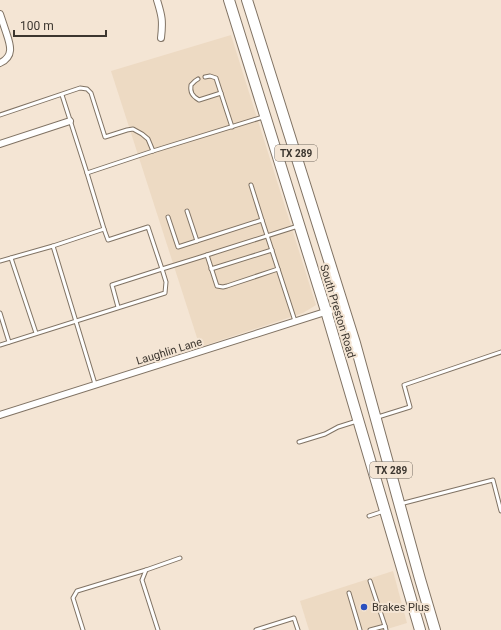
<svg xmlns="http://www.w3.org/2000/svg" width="501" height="630" viewBox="0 0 501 630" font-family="Roboto,sans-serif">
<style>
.built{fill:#eddac3}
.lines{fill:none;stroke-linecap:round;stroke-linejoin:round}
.lane-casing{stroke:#807364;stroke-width:5}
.street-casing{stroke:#807364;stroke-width:8}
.primary-casing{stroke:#807364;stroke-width:12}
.lane{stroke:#fff;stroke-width:3}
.street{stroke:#fff;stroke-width:6}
.primary{stroke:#fff;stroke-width:10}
.poi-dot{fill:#2b50bf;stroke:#f4e5d4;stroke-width:1.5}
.labels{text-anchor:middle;stroke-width:4;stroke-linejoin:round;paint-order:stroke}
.shield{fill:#f4e5d4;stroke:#736a60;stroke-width:1}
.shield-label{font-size:10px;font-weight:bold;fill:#3c362f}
.street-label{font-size:11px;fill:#3c362f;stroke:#f4e5d4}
.poi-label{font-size:11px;fill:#3c362f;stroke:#f4e5d4;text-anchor:start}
</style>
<rect width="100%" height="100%" fill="#f4e5d4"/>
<g class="built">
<polygon points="231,35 316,305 303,313 200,347 111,71"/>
<polygon points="393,571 407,623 384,630 309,630 300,601"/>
</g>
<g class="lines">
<g class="lane-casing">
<g id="lane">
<polyline points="205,77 210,76 216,78 232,127"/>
<path d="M198,79L195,81L191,85C190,92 192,96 199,100L221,93"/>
<polyline points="62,95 87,173 153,151 263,117"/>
<polyline points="0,115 80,88 87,89 91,93 105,137 127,130 133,129 142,134 148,139 153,151"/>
<polyline points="87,173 104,229"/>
<polyline points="187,211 197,241"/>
<polyline points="168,217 178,247 262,220 251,185"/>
<polyline points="262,220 295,321"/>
<polyline points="53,246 104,229 108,240 148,227 162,269 112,285 118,307"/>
<polyline points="11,258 36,333"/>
<polyline points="0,261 53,246 95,384"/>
<polyline points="211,269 272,250"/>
<polyline points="278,269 227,286 223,287 217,286 207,255 298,226"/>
<polyline points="0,313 9,342"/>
<polyline points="0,345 165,293 166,282 162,269 207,255"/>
<polyline points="378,417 410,407 404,385 501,352"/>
<polyline points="299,442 325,434 338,427 357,421"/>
<polyline points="400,504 493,480 501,511"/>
<polyline points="369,516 384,511"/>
<polyline points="370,581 385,626"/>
<polyline points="349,593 360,630"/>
<polyline points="83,630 73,598 77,591 146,570"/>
<polyline points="158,630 142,580 146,570 180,558"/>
<polyline points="256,630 294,618 298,630"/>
<polyline points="370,630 385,626 386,630"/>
</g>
</g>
<g class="street-casing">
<g id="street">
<path d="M157,0C162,16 163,21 161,38"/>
<path d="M0,14C2,20 4,26 6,32C10,44 15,56 0,63"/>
<polyline points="0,144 70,121"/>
<polyline points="0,415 344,306"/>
</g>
</g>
<g class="primary-casing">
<g id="primary">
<polyline points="229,0 326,311 406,582 420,630"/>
<polyline points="247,0 355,343 420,579 435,630"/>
</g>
</g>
<use href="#lane" class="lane"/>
<use href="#street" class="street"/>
<use href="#primary" class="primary"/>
</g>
<circle class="poi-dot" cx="364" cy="607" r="4"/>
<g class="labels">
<g class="shield">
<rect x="275" y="145" width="42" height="16" rx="3"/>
<rect x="370" y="462" width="42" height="16" rx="3"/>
</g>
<g class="shield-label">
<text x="296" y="157">TX 289</text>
<text x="391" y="474">TX 289</text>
</g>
<g class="street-label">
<text transform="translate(338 311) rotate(73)" y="4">South Preston Road</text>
<text transform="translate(169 351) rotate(-17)" y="4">Laughlin Lane</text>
</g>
<g class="poi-label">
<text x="372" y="611">Brakes Plus</text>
</g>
</g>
<path d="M14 30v6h92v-6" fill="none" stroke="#3c362f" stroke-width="2"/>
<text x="20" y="30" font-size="12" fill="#3c362f" stroke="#f4e5d4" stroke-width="3" paint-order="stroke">100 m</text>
</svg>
